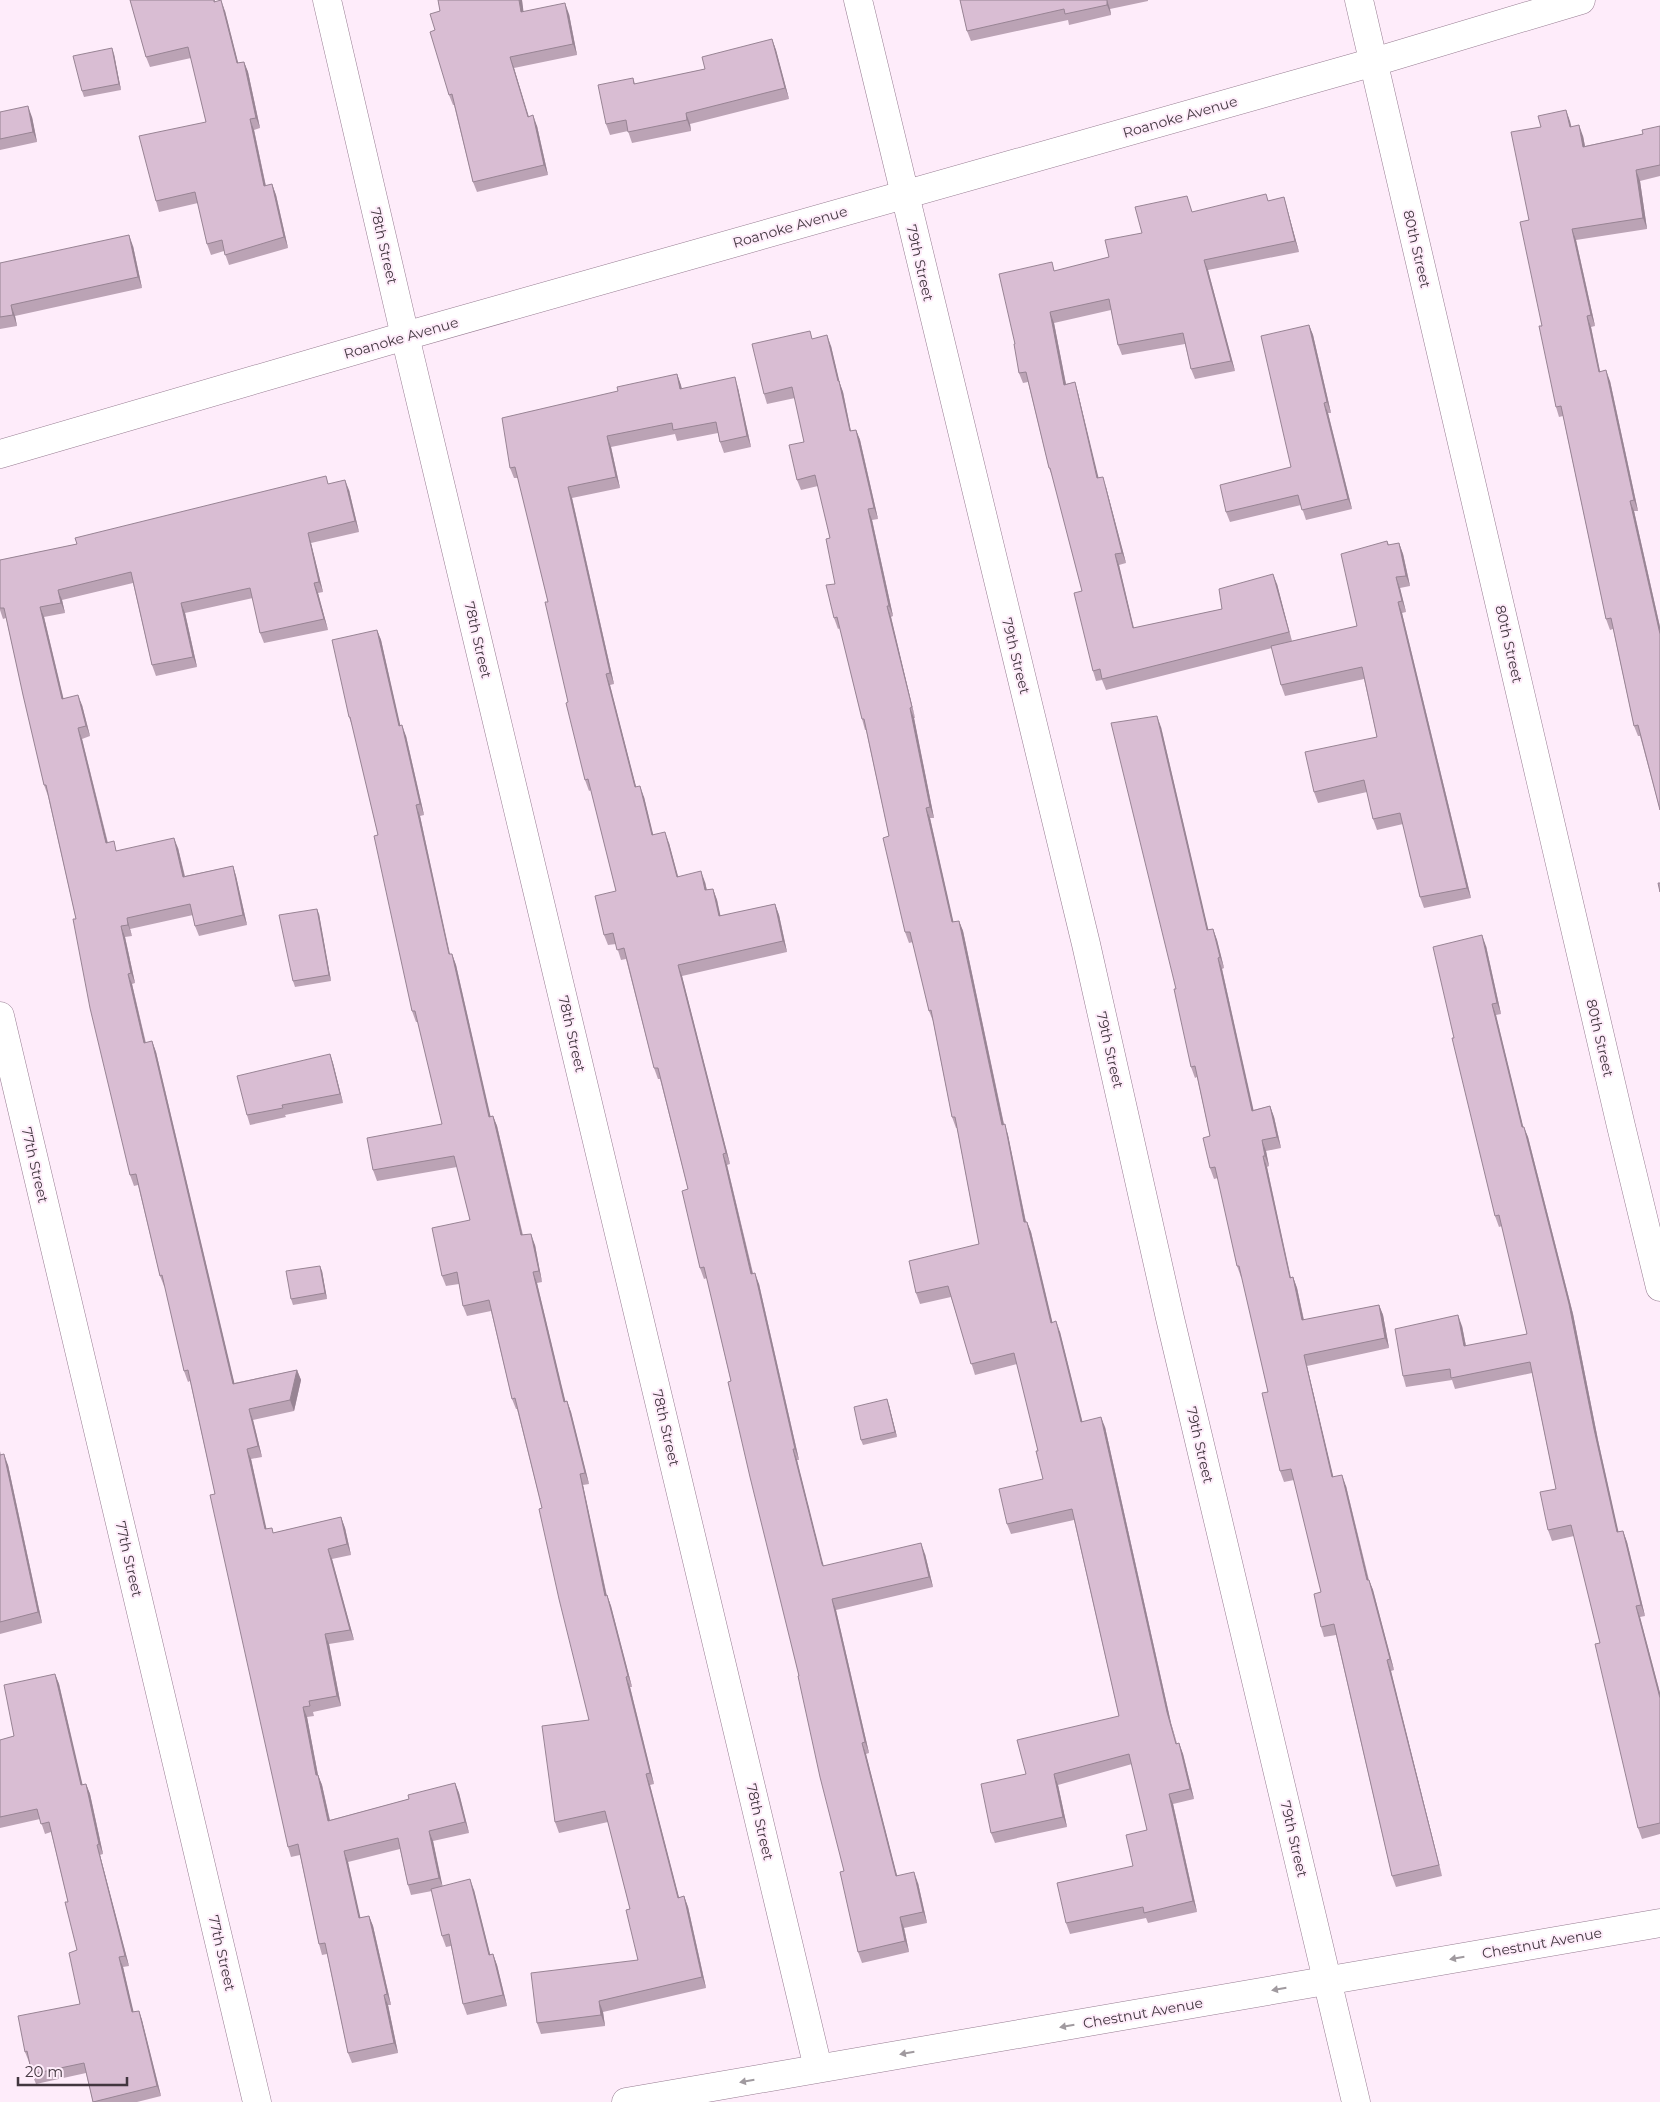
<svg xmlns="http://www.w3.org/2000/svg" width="1660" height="2102" viewBox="0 0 1660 2102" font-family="Montserrat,sans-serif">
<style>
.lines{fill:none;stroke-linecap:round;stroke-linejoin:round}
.street-casing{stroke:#967c91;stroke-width:29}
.secondary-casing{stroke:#967c91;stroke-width:29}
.street{stroke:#fff;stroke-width:28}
.secondary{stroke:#fff;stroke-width:28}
.wall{fill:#bba3b5}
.shaded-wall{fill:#988494}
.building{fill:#d9bdd3;stroke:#988494}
.oneway{fill:#a09a9f}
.labels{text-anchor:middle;stroke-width:4;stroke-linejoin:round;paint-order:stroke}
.street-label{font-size:14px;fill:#42363f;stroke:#feecfa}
</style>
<rect width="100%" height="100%" fill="#feecfa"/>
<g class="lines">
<g class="street-casing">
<g id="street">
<polyline points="327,0 405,336 818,2068"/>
<polyline points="1359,0 1621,1126 1660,1287"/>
<polyline points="0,1016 257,2102"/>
</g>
</g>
<g class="secondary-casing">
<g id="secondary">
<polyline points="858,0 1086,944 1170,1318 1356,2102"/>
<polyline points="0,454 405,336 1374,62 1581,0"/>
<polyline points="626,2102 1660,1923"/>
</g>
</g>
<use href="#street" class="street"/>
<use href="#secondary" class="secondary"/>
</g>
<g class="wall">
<polygon points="130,0 215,0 215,2 225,11 238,63 244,62 248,72 260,128 254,130 266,186 272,184 276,195 288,248 229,265 224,251 211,255 207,244 198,203 159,212 156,201 206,122 191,58 150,67 146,57"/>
<polygon points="438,0 522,0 523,12 569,14 577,55 514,68 528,116 537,126 548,175 477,192 473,182 454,105 453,105 449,95 435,30 440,11"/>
<polygon points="960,0 1148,0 1148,1 1110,9 1111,15 1069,25 1068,20 971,41 967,31"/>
<polygon points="772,39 776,50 789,99 690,124 691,131 632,143 628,131 610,135 606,124 633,78 635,84 705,69"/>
<polygon points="114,54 121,90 84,97 82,91"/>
<polygon points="1566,110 1571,127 1583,136 1585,146 1643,134 1660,126 1660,176 1640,181 1647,229 1576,240 1595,326 1591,327 1600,371 1610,381 1638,511 1634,511 1660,627 1660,810 1640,736 1638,736 1634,726 1613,629 1610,630 1606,619 1563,416 1559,417 1556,407 1542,326 1529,220 1541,127"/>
<polygon points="0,112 32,117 37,142 0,150"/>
<polygon points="1284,197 1299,252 1208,270 1235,371 1195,379 1191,369 1185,344 1122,355 1118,345 1111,310 1054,323 1066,384 1075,382 1078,393 1098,478 1106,487 1126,563 1119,565 1134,628 1222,609 1277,584 1292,641 1357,626 1387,541 1389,545 1399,543 1403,554 1410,586 1400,588 1406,612 1402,613 1471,898 1424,908 1420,897 1403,824 1377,830 1373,819 1367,792 1318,803 1314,792 1377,737 1364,679 1285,696 1281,685 1272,648 1106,690 1102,680 1096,681 1093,671 1082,591 1053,478 1049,468 1028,382 1023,383 1019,373 1015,344 1056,271 1109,257 1193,212 1268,201"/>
<polygon points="133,246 142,288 15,316 17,326 0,329 0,263"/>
<polygon points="1309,325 1313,335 1331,413 1328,413 1352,509 1306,520 1301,505 1230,522 1226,512 1291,467"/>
<polygon points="813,339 831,346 839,381 843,392 851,431 856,430 860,440 878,519 872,520 893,616 891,617 915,718 914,718 934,818 930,818 953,922 959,921 963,931 1004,1124 1008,1135 1026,1222 1027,1222 1031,1232 1052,1322 1060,1332 1082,1421 1105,1427 1171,1723 1177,1744 1179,1743 1183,1754 1194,1799 1173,1804 1197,1912 1148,1923 1146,1918 1070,1934 1066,1923 1133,1866 1147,1830 1132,1764 1058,1785 1067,1827 995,1843 991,1833 1026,1774 1119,1716 1074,1520 1011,1534 1007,1524 1043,1479 1038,1451 1017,1364 975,1375 951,1297 920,1304 916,1293 979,1244 957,1128 956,1128 952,1117 933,1021 929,1011 913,942 909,943 905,932 889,836 866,730 865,730 862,719 840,628 838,629 834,618 835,584 830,538 818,486 801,490 797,480 804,442 795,398 767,404 764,394"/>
<polygon points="677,374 682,389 738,388 751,447 724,453 720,442 718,433 677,441 675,434 611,447 620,488 572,498 614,684 610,685 636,787 644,797 653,835 669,843 678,876 705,882 707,890 713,889 717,900 720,916 775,904 779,915 787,952 682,976 730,1164 727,1165 753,1273 759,1284 799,1460 797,1460 823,1566 925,1554 933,1587 836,1610 869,1753 866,1754 897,1876 918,1883 927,1923 904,1928 909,1952 862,1963 858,1952 844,1871 707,1278 704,1279 700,1268 688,1189 660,1079 658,1079 654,1068 626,959 621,960 616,944 608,945 604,935 616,891 591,790 589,791 585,780 548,602 518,478 514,478 510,468 618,391"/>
<polygon points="328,484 349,490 359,532 311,543 323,592 318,593 328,630 264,643 260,633 253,598 185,613 197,667 156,676 152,665 133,583 62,600 65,613 44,617 63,698 82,705 90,736 82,739 108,843 117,851 178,848 185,876 233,866 236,876 247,925 199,936 195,926 193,915 130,929 132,936 125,937 135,983 132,984 146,1043 152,1041 156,1052 234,1383 297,1370 301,1380 294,1411 253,1420 262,1457 251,1459 266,1529 273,1533 341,1517 345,1528 351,1555 332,1559 354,1640 329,1644 341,1706 313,1712 314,1716 307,1717 318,1775 322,1785 330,1820 409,1799 455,1783 459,1793 469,1833 433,1841 442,1886 474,1890 490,1954 493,1954 497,1965 507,2006 467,2015 463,2004 451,1946 446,1947 442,1936 432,1891 411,1895 408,1885 400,1849 348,1862 360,1918 369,1916 373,1926 391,2005 388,2005 398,2053 352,2063 348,2053 327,1954 322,1955 319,1944 300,1855 291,1857 288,1847 215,1494 190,1381 188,1382 184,1371 165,1286 164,1286 160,1276 138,1185 134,1186 130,1175 76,919 48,796 44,785 6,618 3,619 0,610 0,560 77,544"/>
<polygon points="377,630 381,640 400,726 406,736 424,815 420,816 450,954 452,954 456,965 490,1116 493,1116 497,1126 523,1235 535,1245 542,1282 537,1283 565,1401 567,1401 571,1412 589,1484 583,1485 607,1596 607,1595 611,1606 632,1687 630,1687 654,1784 650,1785 679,1898 684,1896 688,1907 706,1988 603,2012 605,2026 541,2034 537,2023 638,1960 630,1909 608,1822 559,1833 555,1822 589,1720 542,1508 517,1409 516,1409 512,1399 491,1311 467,1316 463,1306 459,1284 446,1286 442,1276 470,1220 457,1167 377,1181 373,1170 442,1124 418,1022 416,1022 412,1011 378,835 353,728 349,717"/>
<polygon points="1161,727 1208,930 1213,929 1217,940 1224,968 1222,969 1253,1110 1270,1106 1274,1117 1281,1148 1266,1151 1269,1166 1267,1167 1291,1278 1293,1277 1297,1288 1304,1320 1379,1305 1383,1315 1389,1348 1307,1366 1333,1477 1346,1486 1369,1580 1373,1590 1394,1670 1391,1671 1442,1876 1396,1887 1392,1876 1336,1635 1324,1637 1321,1627 1321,1592 1294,1480 1284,1482 1280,1471 1268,1392 1242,1277 1241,1277 1237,1266 1218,1178 1214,1179 1210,1168 1210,1136 1197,1077 1195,1078 1191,1067 1176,989"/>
<polygon points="319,914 331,981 295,987 293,981"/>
<polygon points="1486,946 1501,1014 1496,1015 1523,1127 1528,1137 1573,1314 1598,1440 1618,1532 1623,1531 1627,1542 1645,1616 1640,1617 1660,1693 1660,1834 1642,1839 1638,1828 1600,1643 1574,1536 1552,1541 1548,1530 1556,1489 1532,1373 1455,1389 1452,1380 1406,1387 1403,1376 1462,1326 1466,1346 1527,1334 1502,1226 1499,1227 1495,1216 1454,1038"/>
<polygon points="330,1054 333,1063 343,1103 285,1115 286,1117 250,1125 247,1115"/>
<polygon points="322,1271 327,1299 293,1305 291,1299"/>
<polygon points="889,1405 897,1437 863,1445 861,1440"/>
<polygon points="0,1451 1,1455 8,1465 42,1623 0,1634"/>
<polygon points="55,1674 59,1684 82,1785 86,1784 90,1794 103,1854 100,1855 129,1966 123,1967 133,2012 139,2011 142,2020 161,2096 137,2102 93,2102 86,2073 36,2084 32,2074 29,2062 25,2052 80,2004 77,1950 68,1902 51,1832 45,1834 40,1819 0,1828 0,1740 14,1736"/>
</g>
<g class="shaded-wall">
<polygon points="221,0 225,11 241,74 237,63"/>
<polygon points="519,0 522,0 525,23 521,12"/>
<polygon points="1107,0 1110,9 1111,15 1107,5"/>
<polygon points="565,3 569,14 577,55 573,44"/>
<polygon points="772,39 776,50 789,99 785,88"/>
<polygon points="112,48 114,54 121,90 119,84"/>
<polygon points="510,57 514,68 532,127 528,117"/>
<polygon points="244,62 248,72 260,128 256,118"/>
<polygon points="28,106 32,117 37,142 33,132"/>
<polygon points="1566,110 1570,121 1574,137 1570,127"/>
<polygon points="686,113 690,124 691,131 687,120"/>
<polygon points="533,115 537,126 548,175 544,165"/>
<polygon points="250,119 254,130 268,197 264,186"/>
<polygon points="1579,125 1583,136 1587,157 1583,147"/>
<polygon points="1636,170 1640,181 1647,229 1643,218"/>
<polygon points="272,184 276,195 288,248 284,237"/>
<polygon points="1284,197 1299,252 1295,241"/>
<polygon points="1572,229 1576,240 1595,326 1591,315"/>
<polygon points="129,235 133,246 142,288 138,277"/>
<polygon points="1204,260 1208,270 1235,371 1231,361"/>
<polygon points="11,305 15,316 17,326 13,315"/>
<polygon points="1050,312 1054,323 1068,395 1064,385"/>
<polygon points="1587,316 1591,327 1602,382 1599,372"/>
<polygon points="1309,325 1313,335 1331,413 1327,402"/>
<polygon points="827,335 831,346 841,388 839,381 843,392 853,442 850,431"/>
<polygon points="1606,370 1610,381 1638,511 1634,500"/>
<polygon points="677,374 681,385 684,400 680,389"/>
<polygon points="735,377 738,388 751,447 747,436"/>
<polygon points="1075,382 1078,393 1101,488 1097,478"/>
<polygon points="1324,403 1328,413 1352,509 1348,499"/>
<polygon points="856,430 860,440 878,519 874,508"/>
<polygon points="607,436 611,447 620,488 616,477"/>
<polygon points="1103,477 1106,487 1126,563 1122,553"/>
<polygon points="345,480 349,490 359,532 355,521"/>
<polygon points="568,487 572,498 614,684 610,673"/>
<polygon points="1630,501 1634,511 1660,627 1660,634"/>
<polygon points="868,509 872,520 893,616 889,606"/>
<polygon points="308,533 311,543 323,592 319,582"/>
<polygon points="1399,543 1403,554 1410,586 1406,576"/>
<polygon points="1115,554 1119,565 1136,638 1133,628"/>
<polygon points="1273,574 1277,584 1292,643 1289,632"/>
<polygon points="1396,577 1400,588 1406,612 1402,601"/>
<polygon points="314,583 318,593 328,630 324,619"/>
<polygon points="58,590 62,600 65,613 61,603"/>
<polygon points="1398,602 1402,613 1471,898 1467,888"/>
<polygon points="181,603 185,613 197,667 193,657"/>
<polygon points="887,606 891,617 915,718 912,707"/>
<polygon points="40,607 44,617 66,709 62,699"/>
<polygon points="377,630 381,640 403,737 399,726"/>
<polygon points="606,674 610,685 639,798 635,787"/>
<polygon points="78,695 82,705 90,736 86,726"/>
<polygon points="910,708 914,718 934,818 930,807"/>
<polygon points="1157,716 1161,727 1211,941 1207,930"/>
<polygon points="402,725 406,736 424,815 420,804"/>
<polygon points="78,728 82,739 110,853 106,843"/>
<polygon points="640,786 644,797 656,846 652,835"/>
<polygon points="416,805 420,816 452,965 449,954"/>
<polygon points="926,808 930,818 956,933 952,922"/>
<polygon points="665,832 669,843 681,888 677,877"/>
<polygon points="174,838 178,848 187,887 183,877"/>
<polygon points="233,866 236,876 247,925 243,915"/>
<polygon points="701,871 705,882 709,901 705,890"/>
<polygon points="713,889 717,900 723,927 719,916"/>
<polygon points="775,904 779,915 787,952 783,941"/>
<polygon points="317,909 319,914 331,981 329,975"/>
<polygon points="127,918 130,929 132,936 128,925"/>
<polygon points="959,921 963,931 1006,1135 1002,1125"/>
<polygon points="121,926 125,937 135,983 131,973"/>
<polygon points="1213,929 1217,940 1224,968 1220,957"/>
<polygon points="1482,935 1486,946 1501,1014 1497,1003"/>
<polygon points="452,954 456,965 493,1127 489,1117"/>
<polygon points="1218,958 1222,969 1256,1121 1252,1111"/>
<polygon points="678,965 682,976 730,1164 726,1153"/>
<polygon points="128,974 132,984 148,1054 144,1043"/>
<polygon points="1492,1004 1496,1015 1526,1138 1522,1127"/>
<polygon points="152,1041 156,1052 237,1394 233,1384"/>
<polygon points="330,1054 333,1063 343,1103 340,1094"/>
<polygon points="1270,1106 1274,1117 1281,1148 1277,1137"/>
<polygon points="493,1116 497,1126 525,1246 521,1235"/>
<polygon points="1005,1124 1008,1135 1028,1233 1024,1222"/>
<polygon points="1524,1127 1528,1137 1573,1314 1598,1440 1621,1543 1617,1532"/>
<polygon points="1262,1140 1266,1151 1269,1166 1265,1156"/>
<polygon points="723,1154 727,1165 755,1284 751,1274"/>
<polygon points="1263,1156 1267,1167 1293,1289 1290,1278"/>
<polygon points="1027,1222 1031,1232 1055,1333 1051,1323"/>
<polygon points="531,1234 535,1245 542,1282 539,1271"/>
<polygon points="320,1266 322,1271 327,1299 325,1293"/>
<polygon points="533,1272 537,1283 568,1412 564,1402"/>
<polygon points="755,1273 759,1284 799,1460 795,1449"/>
<polygon points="1293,1277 1297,1288 1306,1331 1302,1320"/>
<polygon points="1379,1305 1383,1315 1389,1348 1385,1338"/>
<polygon points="1458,1315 1462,1326 1468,1357 1464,1346"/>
<polygon points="1056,1321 1060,1332 1085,1432 1081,1422"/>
<polygon points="1304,1355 1307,1366 1336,1488 1332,1477"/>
<polygon points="297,1370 301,1380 294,1411 290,1400"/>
<polygon points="887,1399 889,1405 897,1437 895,1432"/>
<polygon points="567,1401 571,1412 589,1484 585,1473"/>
<polygon points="249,1409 253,1420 262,1457 258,1446"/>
<polygon points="1101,1417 1105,1427 1171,1723 1180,1754 1167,1712"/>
<polygon points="247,1449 251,1459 269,1540 265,1529"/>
<polygon points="793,1449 797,1460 826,1575 822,1564"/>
<polygon points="4,1454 8,1465 42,1623 38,1612"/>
<polygon points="580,1474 583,1485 609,1607 605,1596"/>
<polygon points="1342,1475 1346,1486 1371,1591 1367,1580"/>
<polygon points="341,1517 345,1528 351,1555 347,1544"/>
<polygon points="1623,1531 1627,1542 1645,1616 1641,1605"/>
<polygon points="921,1543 925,1554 933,1587 929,1577"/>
<polygon points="328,1549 332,1559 354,1640 350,1630"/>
<polygon points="1369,1580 1373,1590 1394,1670 1390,1659"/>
<polygon points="607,1595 611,1606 632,1687 628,1676"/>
<polygon points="832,1599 836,1610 869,1753 865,1742"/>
<polygon points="1636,1606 1640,1617 1660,1693 1660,1698"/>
<polygon points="325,1634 329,1644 341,1706 337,1696"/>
<polygon points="1387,1660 1391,1671 1442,1876 1439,1865"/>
<polygon points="55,1674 59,1684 85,1795 81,1785"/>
<polygon points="626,1677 630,1687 654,1784 650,1773"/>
<polygon points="303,1707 307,1717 320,1786 316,1775"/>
<polygon points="862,1743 866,1754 900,1887 896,1876"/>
<polygon points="1179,1743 1183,1754 1194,1799 1190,1789"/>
<polygon points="646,1774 650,1785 682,1909 678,1898"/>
<polygon points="1054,1774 1058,1785 1067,1827 1063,1817"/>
<polygon points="318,1775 322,1785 332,1831 328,1821"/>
<polygon points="455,1783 459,1793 469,1833 465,1822"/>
<polygon points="86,1784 90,1794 103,1854 99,1844"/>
<polygon points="1169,1794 1173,1804 1197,1912 1193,1901"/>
<polygon points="429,1831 433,1841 443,1888 439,1878"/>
<polygon points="97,1845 100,1855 129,1966 125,1956"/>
<polygon points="344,1851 348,1862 363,1929 359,1918"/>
<polygon points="914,1872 918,1883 927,1923 923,1912"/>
<polygon points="470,1879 474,1890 493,1966 489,1955"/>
<polygon points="684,1896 688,1907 706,1988 702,1977"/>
<polygon points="369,1916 373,1926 391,2005 387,1994"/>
<polygon points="900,1917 904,1928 909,1952 905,1941"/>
<polygon points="493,1954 497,1965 507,2006 503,1995"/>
<polygon points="119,1957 123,1967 136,2022 132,2012"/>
<polygon points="384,1995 388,2005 398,2053 394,2043"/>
<polygon points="599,2001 603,2012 605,2026 601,2015"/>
<polygon points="139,2011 142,2020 161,2096 157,2086"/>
</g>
<g class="building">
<polygon points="130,0 214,0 214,2 221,0 237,63 244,62 256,118 250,119 264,186 272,184 284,237 225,255 222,240 207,244 195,192 156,201 139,136 206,122 188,47 146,57"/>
<polygon points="438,0 519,0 521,12 565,3 573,44 510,57 528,117 533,115 544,165 473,182 452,94 449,95 430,32 435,30 430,14 440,11"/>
<polygon points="960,0 1107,0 1107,5 1065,14 1064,9 967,31"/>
<polygon points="772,39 785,88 686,113 687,120 628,132 626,120 606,124 598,85 633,78 634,84 705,69 702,57"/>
<polygon points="112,48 119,84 82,91 73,56"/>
<polygon points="28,106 33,132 0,139 0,112"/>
<polygon points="1566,110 1570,127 1579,125 1583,147 1643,134 1642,130 1660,126 1660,165 1636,170 1643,218 1572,229 1591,315 1587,316 1599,372 1606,370 1634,500 1630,501 1660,634 1660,810 1638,725 1634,726 1611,618 1606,619 1561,406 1556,407 1539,326 1542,326 1520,222 1529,220 1511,132 1541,127 1538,116"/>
<polygon points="1266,194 1268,201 1284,197 1295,241 1204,260 1231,361 1191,369 1183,333 1118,345 1109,299 1050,312 1064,385 1075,382 1097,478 1103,477 1122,553 1115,554 1133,628 1222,609 1219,589 1273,574 1289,632 1102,679 1100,669 1093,671 1074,593 1082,591 1050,468 1049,468 1026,372 1019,373 1014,344 1015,344 999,274 1052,262 1054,271 1109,257 1105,240 1142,233 1135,207 1187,196 1192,212"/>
<polygon points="129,235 138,277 11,305 13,315 0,317 0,263"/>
<polygon points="1309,325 1327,402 1324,403 1348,499 1302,510 1298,495 1226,512 1220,485 1291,467 1261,336"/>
<polygon points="810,331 812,339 827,335 838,381 839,381 850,431 856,430 874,508 868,509 889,606 887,606 912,707 910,708 930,807 926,808 952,922 959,921 1002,1125 1005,1124 1024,1222 1027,1222 1051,1323 1056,1321 1081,1422 1101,1417 1167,1712 1176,1744 1179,1743 1190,1789 1169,1794 1193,1901 1144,1913 1143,1907 1066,1923 1057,1883 1133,1866 1126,1835 1147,1830 1129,1754 1054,1774 1063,1817 991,1833 981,1784 1026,1774 1017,1740 1119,1716 1072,1509 1007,1524 999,1489 1043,1479 1036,1451 1038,1451 1014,1353 971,1364 948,1286 916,1293 909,1261 979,1244 955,1117 952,1117 931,1010 929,1011 910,932 905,932 883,838 889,836 864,719 862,719 837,617 834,618 826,585 835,584 826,539 830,538 815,475 797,480 789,445 804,442 792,387 764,394 752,344"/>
<polygon points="677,374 680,389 735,377 747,436 720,442 716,422 673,430 672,423 607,436 616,477 568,487 610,673 606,674 635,787 640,786 652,835 665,832 677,877 701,871 705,890 713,889 719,916 775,904 783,941 678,965 726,1153 723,1154 751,1274 755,1273 795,1449 793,1449 822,1564 823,1566 921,1543 929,1577 832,1599 865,1742 862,1743 896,1876 914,1872 923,1912 900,1917 905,1941 858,1952 840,1872 844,1871 820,1777 798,1676 799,1676 750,1477 728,1382 731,1381 704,1267 700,1268 682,1191 688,1189 658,1068 654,1068 624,948 617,950 613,933 604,935 595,896 616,891 588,779 585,780 566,703 568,702 545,602 548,602 515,467 510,468 502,418 618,391 617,387"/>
<polygon points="326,476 328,484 345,480 355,521 308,533 319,582 314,583 324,619 260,633 250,588 181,603 193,657 152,665 131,572 58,590 61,603 40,607 62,699 78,695 86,726 78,728 106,843 114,841 116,851 174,838 183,877 233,866 243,915 195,926 190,904 127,918 128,925 121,926 131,973 128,974 144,1043 152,1041 233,1384 297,1370 290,1400 249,1409 258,1446 247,1449 265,1529 272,1528 273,1533 341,1517 347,1544 328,1549 350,1630 325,1634 337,1696 309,1701 310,1706 303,1707 316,1775 318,1775 328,1821 409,1799 408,1795 455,1783 465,1822 429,1831 439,1878 408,1885 398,1838 344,1851 359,1918 369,1916 387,1994 384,1995 394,2043 348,2053 325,1943 319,1944 298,1844 288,1847 210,1495 215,1494 188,1370 184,1371 162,1275 160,1276 136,1174 130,1175 90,1008 73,919 76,919 46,785 44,785 23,695 4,608 0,608 0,560 77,544 75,538"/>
<polygon points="1387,541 1388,545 1399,543 1406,576 1396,577 1402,601 1398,602 1467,888 1420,897 1400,813 1373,819 1364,780 1314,792 1305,752 1377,737 1362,667 1281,685 1271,646 1357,626 1341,554"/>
<polygon points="377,630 399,726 402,725 420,804 416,805 449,954 452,954 489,1117 493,1116 521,1235 531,1234 539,1271 533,1272 564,1402 567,1401 585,1473 580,1474 605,1596 607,1595 628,1676 626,1677 650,1773 646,1774 678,1898 684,1896 702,1977 599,2001 601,2015 537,2023 531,1973 638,1960 626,1910 630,1909 605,1811 555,1822 542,1726 589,1720 559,1599 539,1509 542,1508 515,1398 512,1399 489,1300 463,1306 457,1272 442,1276 432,1228 470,1220 454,1156 373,1170 367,1138 442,1124 415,1011 412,1011 374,836 378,835 350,717 349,717 332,640"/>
<polygon points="1157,716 1207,930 1213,929 1220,957 1218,958 1252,1111 1270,1106 1277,1137 1262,1140 1265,1156 1263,1156 1290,1278 1293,1277 1302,1320 1379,1305 1385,1338 1304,1355 1332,1477 1342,1475 1367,1580 1369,1580 1390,1659 1387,1660 1439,1865 1392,1876 1334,1624 1321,1627 1314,1594 1321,1592 1291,1469 1280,1471 1262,1393 1268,1392 1239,1266 1237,1266 1215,1167 1210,1168 1203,1138 1210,1136 1195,1066 1191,1067 1174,989 1176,989 1111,723"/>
<polygon points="1658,883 1660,883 1660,892"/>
<polygon points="317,909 329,975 293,981 279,915"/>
<polygon points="1482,935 1497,1003 1492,1004 1522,1127 1524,1127 1569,1304 1594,1429 1617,1532 1623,1531 1641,1605 1636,1606 1660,1698 1660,1823 1638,1828 1595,1644 1600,1643 1571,1525 1548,1530 1540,1492 1556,1489 1530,1362 1451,1378 1450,1369 1403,1376 1395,1329 1458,1315 1464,1346 1527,1334 1499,1215 1495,1216 1452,1038 1454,1038 1433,947"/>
<polygon points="330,1054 340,1094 282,1105 283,1108 247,1115 237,1076"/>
<polygon points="320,1266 325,1293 291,1299 286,1271"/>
<polygon points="887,1399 895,1432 861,1440 854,1407"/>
<polygon points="4,1454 38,1612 0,1622 0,1455"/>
<polygon points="55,1674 81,1785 86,1784 99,1844 97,1845 125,1956 119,1957 132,2012 139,2011 157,2086 93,2102 84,2063 32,2074 27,2051 25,2052 18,2016 80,2004 69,1953 77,1950 65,1902 68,1902 49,1822 41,1824 37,1809 0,1817 0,1740 14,1736 4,1685"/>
<polygon points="470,1879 489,1955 493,1954 503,1995 463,2004 449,1934 442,1936 431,1889"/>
</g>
<defs><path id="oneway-solid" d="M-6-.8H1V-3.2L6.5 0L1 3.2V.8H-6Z" transform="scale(1.25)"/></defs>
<g class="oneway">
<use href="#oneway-solid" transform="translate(1457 1958) rotate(170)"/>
<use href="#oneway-solid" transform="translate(1279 1989) rotate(170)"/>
<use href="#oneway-solid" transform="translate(1067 2026) rotate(170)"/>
<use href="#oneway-solid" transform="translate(907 2053) rotate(170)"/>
<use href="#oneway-solid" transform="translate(747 2081) rotate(170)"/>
</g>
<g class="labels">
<g class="street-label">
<text transform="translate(1180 117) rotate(-16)" y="5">Roanoke Avenue</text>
<text transform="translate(790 227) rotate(-16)" y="5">Roanoke Avenue</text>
<text transform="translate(384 246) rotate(77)" y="5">78th Street</text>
<text transform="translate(1417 249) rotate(77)" y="5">80th Street</text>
<text transform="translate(920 263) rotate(77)" y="5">79th Street</text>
<text transform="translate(401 338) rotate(-16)" y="5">Roanoke Avenue</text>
<text transform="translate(478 640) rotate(77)" y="5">78th Street</text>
<text transform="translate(1509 644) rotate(77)" y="5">80th Street</text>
<text transform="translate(1016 656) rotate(76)" y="5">79th Street</text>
<text transform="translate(572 1034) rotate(77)" y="5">78th Street</text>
<text transform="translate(1600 1038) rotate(77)" y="5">80th Street</text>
<text transform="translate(1110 1050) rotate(77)" y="5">79th Street</text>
<text transform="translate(35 1165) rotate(77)" y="5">77th Street</text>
<text transform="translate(666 1428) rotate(77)" y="5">78th Street</text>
<text transform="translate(1200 1445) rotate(77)" y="5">79th Street</text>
<text transform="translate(129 1559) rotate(77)" y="5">77th Street</text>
<text transform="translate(760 1822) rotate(77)" y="5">78th Street</text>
<text transform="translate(1294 1839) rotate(77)" y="5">79th Street</text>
<text transform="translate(1542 1943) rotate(-10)" y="5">Chestnut Avenue</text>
<text transform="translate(222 1953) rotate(77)" y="5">77th Street</text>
<text transform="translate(1143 2013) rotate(-10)" y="5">Chestnut Avenue</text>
</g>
</g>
<path d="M18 2077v8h109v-8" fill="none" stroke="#42363f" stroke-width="2.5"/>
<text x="25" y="2077" font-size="15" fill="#42363f" stroke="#feecfa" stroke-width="4" paint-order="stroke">20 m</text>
</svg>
